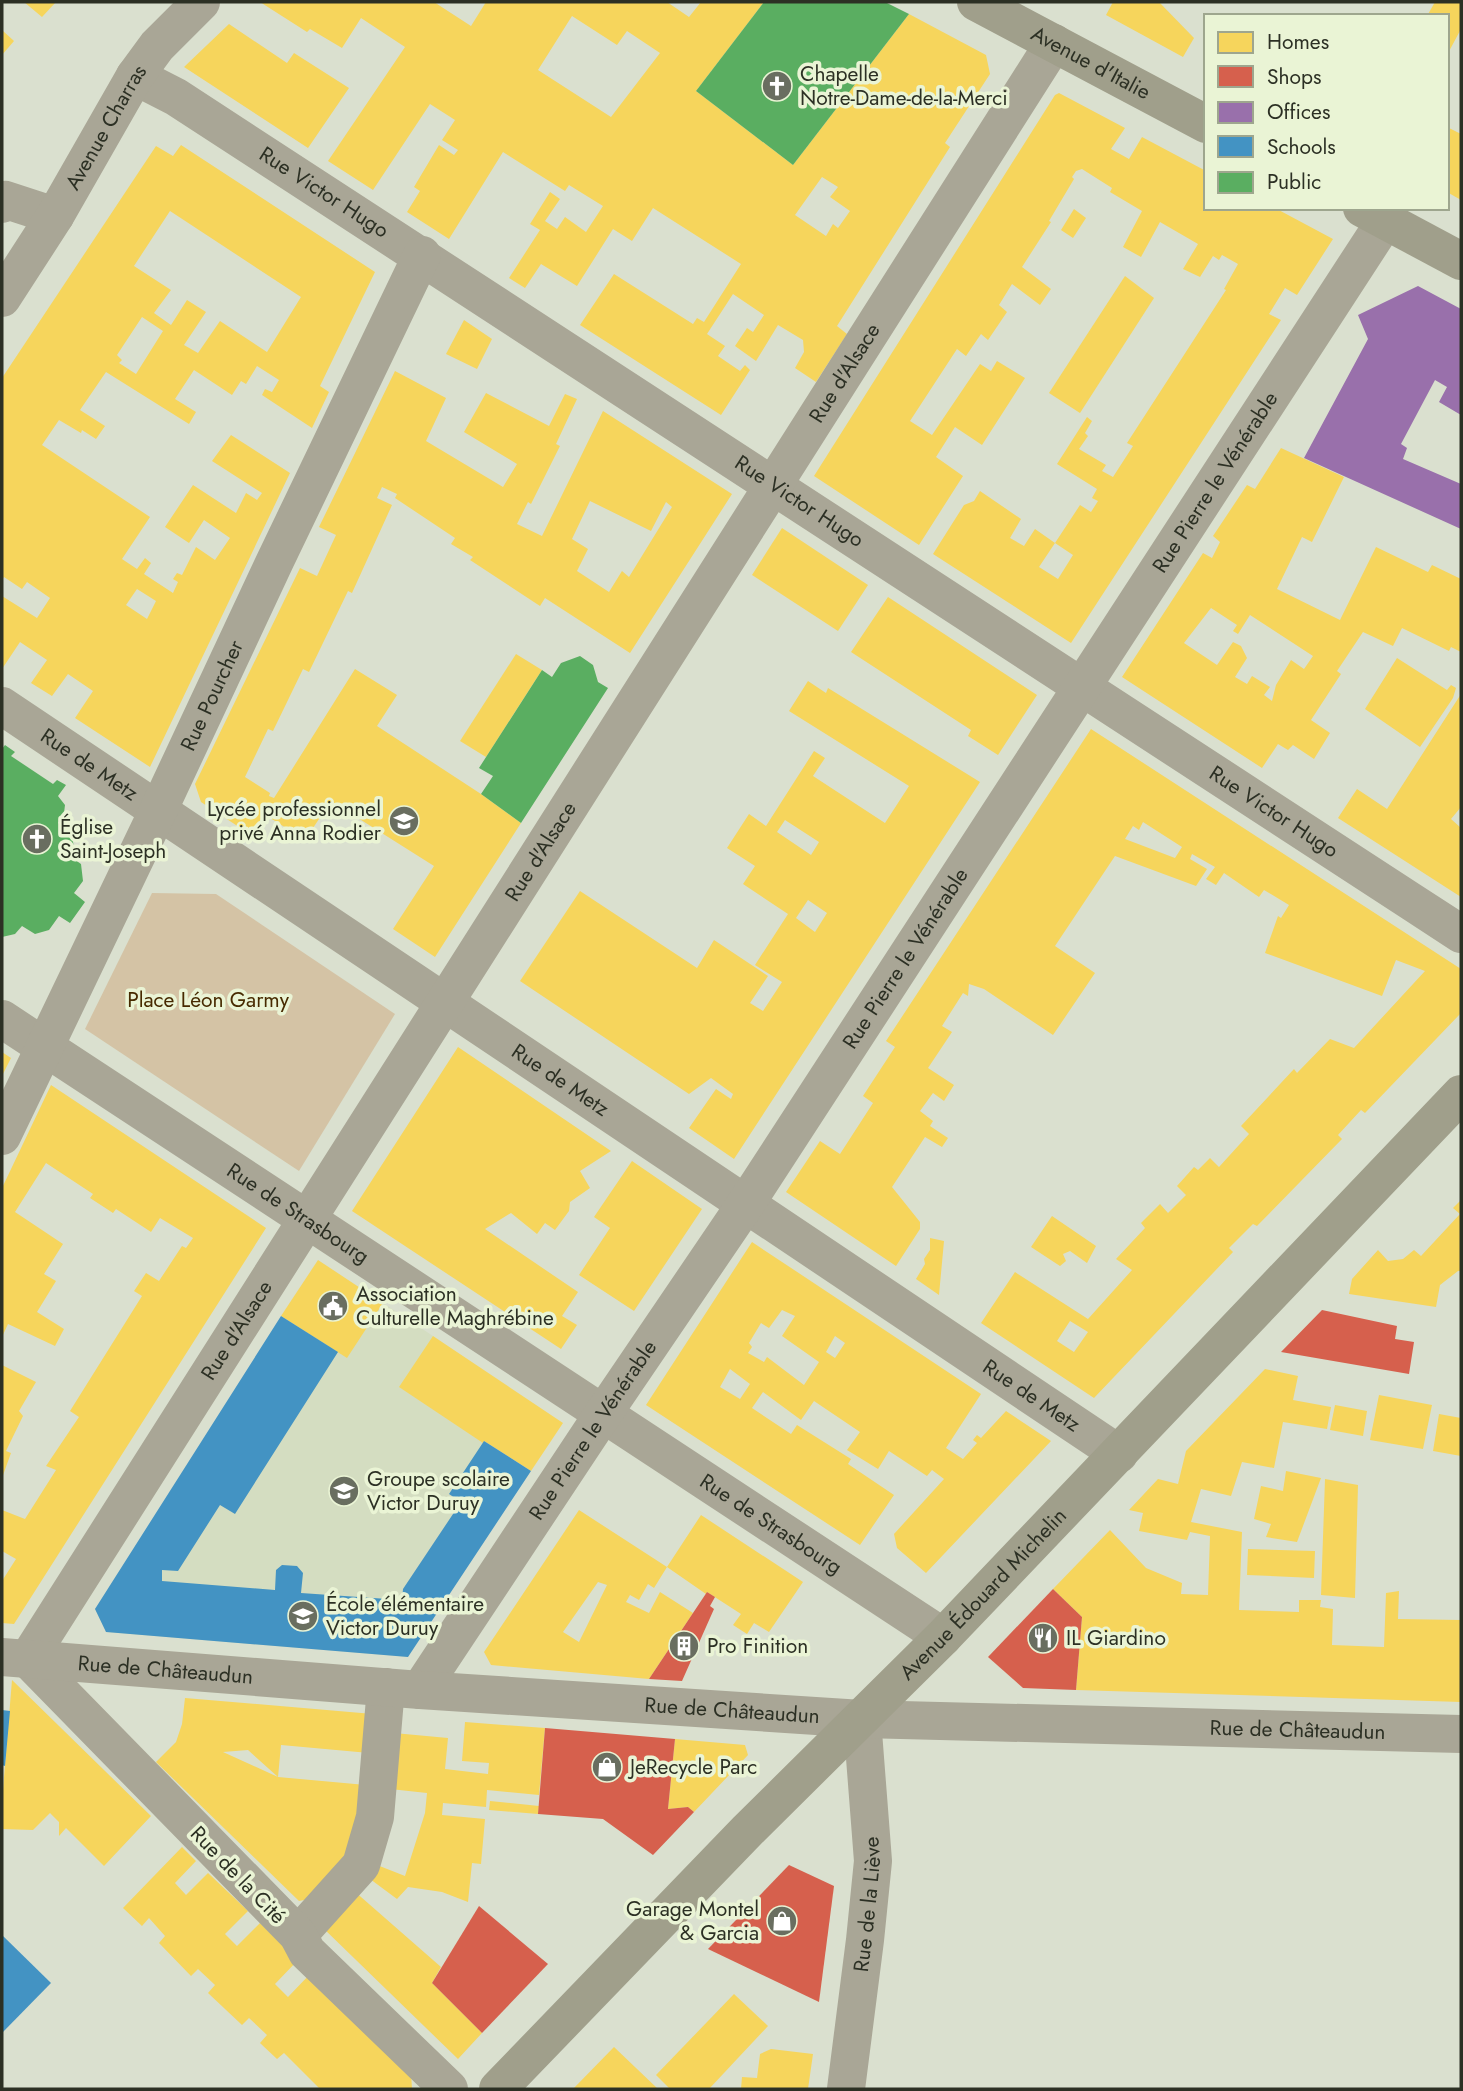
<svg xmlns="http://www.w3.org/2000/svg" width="1463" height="2091" viewBox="0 0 1463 2091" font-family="Jost,sans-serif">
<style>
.built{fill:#d4ddc1}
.green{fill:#d4c3a5}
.homes{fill:#f6d55c;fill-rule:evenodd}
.shops{fill:#d6604d}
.offices{fill:#9970ab}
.schools{fill:#4393c3}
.public{fill:#5aae61}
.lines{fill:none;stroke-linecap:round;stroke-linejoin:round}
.minor{stroke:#a9a696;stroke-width:38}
.tertiary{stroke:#a9a696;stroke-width:38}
.primary{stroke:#a09f8b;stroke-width:38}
.labels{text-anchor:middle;stroke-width:7;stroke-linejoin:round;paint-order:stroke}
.street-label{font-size:21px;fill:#2c3024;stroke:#eaf4d5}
.poi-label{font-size:21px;fill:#2c3024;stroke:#eaf4d5;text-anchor:start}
.park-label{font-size:21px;fill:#472a00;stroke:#eaf4d5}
</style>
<rect width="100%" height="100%" fill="#dae0cf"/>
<polygon class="built" points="383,1303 433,1336 483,1443 408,1657 106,1632 95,1609"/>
<polygon class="green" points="152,893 216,894 395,1014 299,1171 85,1029"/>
<g class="homes">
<polygon points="24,2 56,2 42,17"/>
<path d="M260,2H434L471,26L486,2H667L689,17L701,2H764L696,91L793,165L909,14L986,55L990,74L945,143L950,147L837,326L847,334L816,382L795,368L804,352L803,340L778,325L756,361L735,346L747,328L753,332L764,315L733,294L707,334L725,346L718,356L740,371L745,365L750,370L721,415L580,325L614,274L693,324L697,318L704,322L741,264L653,208L632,241L613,229L577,286L541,264L525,288L509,278L540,230L530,224L550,192L560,199L545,221L557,229L565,217L586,232L603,206L569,185L565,191L503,152L449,239L407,212L420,191L414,187L439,145L454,155L458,150L442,140L455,120L430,104L373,190L328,161L405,47L361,18L342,48L310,29L307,32ZM572,16L617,45L627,31L660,53L611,117L538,70ZM822,177L838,187L830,197L850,211L838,228L833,224L826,236L795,215Z"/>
<polygon points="1113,2 1159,2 1194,38 1183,57 1106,15"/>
<polygon points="1435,2 1461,2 1461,29 1447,55 1447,16 1427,16"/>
<polygon points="229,24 287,63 294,53 349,88 308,148 184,67"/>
<polygon points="2,30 14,41 2,55"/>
<polygon points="1059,93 1125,128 1111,149 1129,159 1142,137 1206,171 1206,208 1275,208 1333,239 1297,295 1285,288 1269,314 1281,320 1071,643 933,554 964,505 974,501 980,491 1021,519 1010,538 1024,546 1035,529 1055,543 1039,567 1058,579 1073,555 1055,543 1080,505 1091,512 1098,501 1092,498 1097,489 1057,464 1087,417 1092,421 1085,433 1088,436 1079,449 1106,465 1102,471 1113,477 1133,446 1127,443 1226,290 1224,289 1238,264 1222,255 1219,260 1213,256 1200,277 1183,269 1198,244 1160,222 1141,257 1123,247 1142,211 1110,192 1112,188 1082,169 1076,171 1072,177 1074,179 1049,221 1051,222 1022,267 1051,289 1040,305 1012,284 999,305 1007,312 988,340 981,334 966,356 957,349 910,421 932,435 980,364 991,371 997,361 1025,378 982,445 955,427 936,457 963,476 919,545 814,476 1055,95"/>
<polygon points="1447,127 1461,134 1461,200 1447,192"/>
<path d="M181,145L375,272L320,386L329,392L312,428L262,395L265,389L272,392L279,380L257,366L246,384L241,381L232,395L194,370L175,399L196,412L189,424L106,372L80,410L105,426L96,439L82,430L81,433L59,420L42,445L150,517L122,559L137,569L145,558L151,563L144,574L173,593L178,582L173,579L177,573L182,575L196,547L215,560L230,538L204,520L189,543L165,527L193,485L236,513L246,493L257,500L262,493L212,461L231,435L290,473L150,767L75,718L93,691L68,674L52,696L31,683L47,660L20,642L2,669V596L37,618L50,598L27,582L22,589L4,577L2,580V378L156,146L173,156ZM170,211L301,297L267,352L220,321L198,353L184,345L206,312L187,300L171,325L154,313L171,290L134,266ZM142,317L163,331L136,374L119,363L122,360L117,355ZM137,589L156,601L147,619L126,605Z"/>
<polygon points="1074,209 1086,218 1073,238 1061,230"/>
<polygon points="1125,276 1154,298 1080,413 1049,393"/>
<polygon points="464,320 492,339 477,369 446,354"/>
<path d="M395,371L446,398L426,441L503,487L517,464L464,432L486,393L549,426L565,394L577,399L556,444L560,446L531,504L528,502L517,524L542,536L603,411L732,494L630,653L545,598L540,606L470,560L473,557L451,544L455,538L395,498L397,494L382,487L377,498L392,505L352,593L348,591L309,672L303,669L273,731L268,729L245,777L270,793L269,796L274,798L355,669L397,695L377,726L481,794L521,823L435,957L393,929L434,866L331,801L305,840L264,814L251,835L201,802L195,784L300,568L317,576L336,535L319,527ZM590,501L651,531L666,502L672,507L629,577L622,571L609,592L577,571L588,549L572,539Z"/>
<path d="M1281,448L1344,477L1312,542L1302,537L1277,589L1340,620L1376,547L1428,572L1432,565L1461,579V652L1451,647L1449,651L1402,628L1393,646L1363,632L1337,671L1341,674L1311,720L1330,733L1314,759L1293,745L1288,750L1278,744L1262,768L1122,677L1203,553L1212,558L1220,542L1213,536L1247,485L1255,489ZM1211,608L1237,625L1233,631L1238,634L1250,615L1313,656L1304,669L1291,660L1276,685L1272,701L1264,695L1270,687L1252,676L1247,684L1235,677L1247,658L1241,646L1233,642L1217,665L1184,643Z"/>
<polygon points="782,528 868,585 838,631 752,575"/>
<polygon points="888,597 1037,695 998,755 968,736 971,730 851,652"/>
<polygon points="516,654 542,670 486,757 460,741"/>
<polygon points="1397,658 1447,690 1451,685 1456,688 1453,698 1420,747 1365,709"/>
<path d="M808,681L826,693L828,688L980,782L734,1159L689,1128L716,1089L731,1099L733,1094L711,1078L689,1094L520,981L580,891L697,968L714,940L768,976L750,1003L763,1011L782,982L755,965L788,914L743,884L755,866L727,848L749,814L766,826L814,751L825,758L813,776L885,823L909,786L789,711ZM785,820L819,842L811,855L777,832ZM808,900L827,913L815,932L796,918Z"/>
<polygon points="1461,694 1461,807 1451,819 1461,828 1461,897 1338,818 1357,789 1387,809"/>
<path d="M1091,729L1461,969V1013L1365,1113L1361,1110L1338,1135L1342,1139L1257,1226L1253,1224L1229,1248L1233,1252L1094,1398L981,1323L1015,1272L1088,1319L1132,1270L1116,1259L1145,1228L1141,1223L1160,1204L1168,1213L1186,1195L1177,1186L1194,1167L1198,1170L1210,1158L1219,1167L1249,1134L1241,1126L1294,1069L1297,1073L1330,1039L1354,1048L1425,971L1396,960L1382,996L1265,953L1278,916L1281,918L1289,905L1264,890L1259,897L1224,873L1216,885L1206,879L1215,867L1192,854L1190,859L1207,869L1196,886L1115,856L1055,946L1095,973L1053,1035L984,989L969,984L968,996L963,993L942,1026L952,1032L928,1068L954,1085L944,1101L933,1093L920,1111L933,1121L930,1126L948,1138L942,1147L925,1137L892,1187L920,1222V1229L896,1266L786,1192L820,1141L840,1154L873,1103L863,1096L895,1047L886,1041ZM1143,822L1182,847L1175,858L1125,839L1133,826L1139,830ZM1070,1321L1088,1332L1074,1352L1057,1341Z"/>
<polygon points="458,1047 611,1151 580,1171 590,1188 570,1202 569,1211 555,1230 545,1223 537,1234 511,1213 485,1229 578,1292 562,1316 577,1325 561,1349 352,1211"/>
<polygon points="2,1052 11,1058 2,1076"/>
<polygon points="51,1085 266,1228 14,1624 2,1623 2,1581 16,1559 2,1551 2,1510 25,1519 56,1470 46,1466 79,1417 70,1411 142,1296 134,1291 146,1273 159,1281 182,1246 186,1248 193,1238 160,1218 151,1232 116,1209 113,1213 90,1198 93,1194 46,1163 15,1212 63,1244 44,1274 56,1281 37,1312 64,1329 55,1346 8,1324 2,1337 2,1188"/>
<polygon points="632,1161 702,1209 634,1311 579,1275 610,1228 594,1217"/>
<polygon points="1461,1200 1461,1271 1458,1271 1440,1285 1436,1307 1349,1294 1352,1279 1378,1250 1388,1261 1403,1259 1414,1250 1421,1256 1460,1214 1453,1208"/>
<polygon points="1052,1216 1096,1246 1087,1263 1070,1251 1063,1254 1066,1261 1060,1266 1031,1247"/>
<polygon points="930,1238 944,1241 939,1295 916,1279 925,1264 924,1259 930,1250"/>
<path d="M752,1242L981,1394L946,1448L963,1459L977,1443L973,1440L977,1435L981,1438L1006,1411L1051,1441L926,1573L897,1548L894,1534L944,1479L932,1470L927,1476L889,1451L878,1469L847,1450L860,1432L814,1401L801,1420L763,1392L752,1408L791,1434L797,1425L851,1459L848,1464L894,1495L860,1545L646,1405ZM782,1310L795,1316L782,1336L819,1362L804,1385L767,1357L764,1362L748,1353L752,1347L749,1343L761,1323L769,1328ZM835,1336L845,1343L835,1358L826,1352ZM730,1369L750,1384L740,1399L720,1387Z"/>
<polygon points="318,1260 383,1303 347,1358 281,1316"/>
<polygon points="433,1336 563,1423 531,1471 484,1441 483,1443 399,1387"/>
<polygon points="2,1365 36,1382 19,1411 23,1416 6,1451 11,1453 2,1478"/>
<polygon points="1265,1369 1298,1376 1293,1400 1331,1407 1327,1429 1283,1422 1274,1468 1242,1462 1231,1496 1201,1489 1191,1522 1242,1532 1239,1610 1299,1612 1299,1600 1321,1600 1320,1607 1333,1609 1332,1645 1384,1647 1386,1593 1399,1591 1398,1619 1461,1620 1461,1702 1076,1690 1082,1617 1053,1589 1110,1530 1146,1568 1182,1583 1181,1594 1208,1595 1210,1536 1190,1532 1187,1540 1139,1531 1143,1513 1129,1510 1158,1479 1178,1484 1186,1451"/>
<polygon points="1379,1395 1432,1405 1423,1449 1370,1440"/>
<polygon points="1335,1405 1367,1411 1363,1436 1330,1430"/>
<polygon points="1439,1414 1461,1418 1461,1456 1433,1451"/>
<polygon points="1286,1471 1321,1478 1297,1542 1266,1537 1271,1524 1254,1519 1261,1486 1283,1491"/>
<polygon points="1325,1479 1358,1485 1355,1598 1321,1595"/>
<path d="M579,1510L667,1567L701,1515L803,1582L769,1632L754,1623L747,1634L733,1625L741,1614L707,1592L706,1594L667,1567L654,1588L648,1584L639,1600L630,1595L626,1602L649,1613L660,1592L693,1613L649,1679L491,1665L484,1652ZM598,1582L607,1585L579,1642L563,1632Z"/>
<polygon points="1248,1549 1315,1551 1314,1578 1247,1575"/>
<polygon points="12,1680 151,1816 104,1866 66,1828 59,1836 59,1822 50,1813 33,1830 2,1829 2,1802"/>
<polygon points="185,1698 373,1714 369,1753 281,1745 278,1777 248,1750 223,1752 278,1777 366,1785 356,1848 309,1899 299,1901 156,1762 176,1742 182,1724"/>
<polygon points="465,1722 545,1728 539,1795 487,1790 486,1807 443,1803 442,1815 485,1819 481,1864 472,1863 468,1902 442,1892 408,1887 397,1899 366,1876 377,1865 405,1876 425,1813 427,1793 390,1789 394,1733 448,1738 445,1769 488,1774 489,1763 462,1761"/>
<polygon points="675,1739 745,1745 748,1755 694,1812 688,1807 668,1809"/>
<polygon points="490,1801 539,1806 538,1814 489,1810"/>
<polygon points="182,1847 196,1861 175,1883 186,1895 208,1873 248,1911 225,1934 237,1946 260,1923 298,1960 275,1984 288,1997 311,1973 411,2073 412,2089 320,2089 284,2053 277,2059 260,2043 267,2035 249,2018 242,2025 208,1993 215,1985 198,1969 191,1976 159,1943 165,1936 149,1918 142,1926 123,1908"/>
<polygon points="353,1890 441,1967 432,1983 482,2033 458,2059 321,1926"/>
<polygon points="734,1994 768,2026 709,2089 670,2089 656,2075"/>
<polygon points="614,2047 658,2089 573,2089"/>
<polygon points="771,2049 813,2054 808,2089 741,2089 742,2077 757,2078 760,2054"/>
</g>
<g class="shops">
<polygon points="1322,1310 1397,1326 1395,1339 1414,1342 1409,1374 1281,1352"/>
<polygon points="1053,1589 1082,1617 1076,1690 1023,1688 988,1657"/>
<polygon points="707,1592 715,1597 710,1606 714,1609 682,1681 649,1679"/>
<polygon points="545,1728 675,1739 668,1809 688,1807 694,1812 653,1855 603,1819 538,1814"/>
<polygon points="789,1865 834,1886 819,2002 708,1949"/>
<polygon points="479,1906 548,1964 482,2033 432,1983"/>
</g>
<polygon class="offices" points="1418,286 1461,309 1461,415 1439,402 1447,387 1435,380 1401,444 1407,448 1403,459 1461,484 1461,529 1304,458 1368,339 1358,315"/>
<g class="schools">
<polygon points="281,1316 338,1352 235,1514 220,1505 178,1571 162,1570 162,1581 275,1590 276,1570 282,1565 297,1566 303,1573 301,1593 402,1600 403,1589 461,1502 449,1494 484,1441 531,1471 408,1657 106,1632 95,1609"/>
<polygon points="2,1710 10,1711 5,1766 2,1765"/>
<polygon points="2,1935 51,1983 2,2033"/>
</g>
<g class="public">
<polygon points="764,2 885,2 909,14 793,165 696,91"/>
<polygon points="580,656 593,665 598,682 608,688 521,823 481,794 493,776 479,768 542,670 552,677 561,663"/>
<polygon points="5,745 15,752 11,756 53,784 57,780 66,785 58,796 65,805 64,813 58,823 71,832 74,847 68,855 81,864 83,881 74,893 85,902 70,923 59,916 49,930 35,934 22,926 15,934 2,937 2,749"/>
</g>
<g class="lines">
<g class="minor">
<path id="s1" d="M135,76L176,97C607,373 1033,655 1461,934"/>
<polyline points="2,204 6,200 55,216"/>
<path id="s2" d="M2,706L1119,1454"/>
<path id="s3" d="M2,1019L943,1637"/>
<path id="s4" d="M2,1136L158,811L275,561L422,255"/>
<path id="s5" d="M420,1690L603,1414L745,1205L1385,221"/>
<polyline points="298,1935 361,1865 375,1817 386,1687"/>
<path id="s6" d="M449,2089L307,1952L298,1935L28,1659L1054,43"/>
<path id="s7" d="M846,2089L865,1940L873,1861L862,1719"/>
</g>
<g class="tertiary">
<path id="s8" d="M2,298L55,216L135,76L157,46L201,2"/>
<path id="s9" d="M2,1657L420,1690L862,1719L1461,1734"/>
</g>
<g class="primary">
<path id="s10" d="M976,2L1206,124"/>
<polyline points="1362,208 1461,261"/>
<path id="s11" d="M498,2089L748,1830L943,1637L1461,1094"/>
</g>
</g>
<defs>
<g id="church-disc" transform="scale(1.575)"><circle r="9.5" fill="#696e60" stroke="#eaf4d5"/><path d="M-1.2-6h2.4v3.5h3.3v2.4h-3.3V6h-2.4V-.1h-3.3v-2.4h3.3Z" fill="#fff"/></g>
<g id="school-disc" transform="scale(1.575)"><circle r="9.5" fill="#696e60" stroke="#eaf4d5"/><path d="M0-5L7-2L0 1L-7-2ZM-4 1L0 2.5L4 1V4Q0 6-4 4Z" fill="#fff"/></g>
<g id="civic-disc" transform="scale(1.575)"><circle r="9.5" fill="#696e60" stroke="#eaf4d5"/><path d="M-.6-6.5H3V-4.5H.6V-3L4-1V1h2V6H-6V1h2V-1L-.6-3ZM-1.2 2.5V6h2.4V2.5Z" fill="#fff"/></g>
<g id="restaurant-disc" transform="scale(1.575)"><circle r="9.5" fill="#696e60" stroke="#eaf4d5"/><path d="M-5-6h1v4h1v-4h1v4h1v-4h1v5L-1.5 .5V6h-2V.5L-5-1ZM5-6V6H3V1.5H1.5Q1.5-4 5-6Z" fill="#fff"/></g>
<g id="building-disc" transform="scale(1.575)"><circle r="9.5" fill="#696e60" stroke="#eaf4d5"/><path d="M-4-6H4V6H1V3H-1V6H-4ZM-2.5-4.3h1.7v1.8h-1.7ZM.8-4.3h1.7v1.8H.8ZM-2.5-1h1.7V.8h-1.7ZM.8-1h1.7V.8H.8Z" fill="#fff"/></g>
<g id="shop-disc" transform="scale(1.575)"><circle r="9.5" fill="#696e60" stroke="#eaf4d5"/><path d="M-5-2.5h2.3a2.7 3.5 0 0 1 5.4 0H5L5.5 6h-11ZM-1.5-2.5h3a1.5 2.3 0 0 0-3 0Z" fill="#fff"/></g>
</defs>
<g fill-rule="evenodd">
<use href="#church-disc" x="777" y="86"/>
<use href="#school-disc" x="404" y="821"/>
<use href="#church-disc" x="37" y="839"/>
<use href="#civic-disc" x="333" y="1306"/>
<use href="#school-disc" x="344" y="1491"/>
<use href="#school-disc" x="303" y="1616"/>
<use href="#restaurant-disc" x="1043" y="1638"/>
<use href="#building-disc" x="684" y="1646"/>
<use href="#shop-disc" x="607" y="1767"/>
<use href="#shop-disc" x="782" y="1921"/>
</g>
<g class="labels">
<g class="street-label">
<text dy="7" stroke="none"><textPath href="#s10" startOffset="130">Avenue d'Italie</textPath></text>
<text dy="7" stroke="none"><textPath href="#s8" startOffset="200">Avenue Charras</textPath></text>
<text dy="7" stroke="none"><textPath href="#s1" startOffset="222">Rue Victor Hugo</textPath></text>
<text dy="7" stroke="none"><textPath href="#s6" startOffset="2126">Rue d'Alsace</textPath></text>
<text dy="7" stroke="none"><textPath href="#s5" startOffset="1446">Rue Pierre le Vénérable</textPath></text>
<text dy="7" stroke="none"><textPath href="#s1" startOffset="789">Rue Victor Hugo</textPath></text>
<text dy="7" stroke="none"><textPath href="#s4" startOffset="488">Rue Pourcher</textPath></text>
<text dy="7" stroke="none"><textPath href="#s2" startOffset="105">Rue de Metz</textPath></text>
<text dy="7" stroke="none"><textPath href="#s1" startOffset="1356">Rue Victor Hugo</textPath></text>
<text dy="7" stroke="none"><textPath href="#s6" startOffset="1559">Rue d'Alsace</textPath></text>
<text dy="7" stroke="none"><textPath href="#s5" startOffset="878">Rue Pierre le Vénérable</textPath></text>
<text dy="7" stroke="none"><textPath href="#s2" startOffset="672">Rue de Metz</textPath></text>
<text dy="7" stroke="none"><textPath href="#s3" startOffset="354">Rue de Strasbourg</textPath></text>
<text dy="7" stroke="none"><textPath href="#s6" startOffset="992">Rue d'Alsace</textPath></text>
<text dy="7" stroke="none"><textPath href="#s2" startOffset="1239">Rue de Metz</textPath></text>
<text dy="7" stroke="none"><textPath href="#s5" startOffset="312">Rue Pierre le Vénérable</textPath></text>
<text dy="7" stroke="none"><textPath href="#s3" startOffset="920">Rue de Strasbourg</textPath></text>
<text dy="7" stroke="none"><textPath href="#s11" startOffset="693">Avenue Édouard Michelin</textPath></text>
<text dy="7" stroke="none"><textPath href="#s9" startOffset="164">Rue de Châteaudun</textPath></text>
<text dy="7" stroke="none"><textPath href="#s9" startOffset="732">Rue de Châteaudun</textPath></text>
<text dy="7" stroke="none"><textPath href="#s9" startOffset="1298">Rue de Châteaudun</textPath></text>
<text transform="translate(238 1875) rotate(46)" y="7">Rue de la Cité</text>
<text dy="7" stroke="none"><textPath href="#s7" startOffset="186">Rue de la Liève</textPath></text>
</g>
<g class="poi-label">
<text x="800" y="81">Chapelle<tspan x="800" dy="24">Notre-Dame-de-la-Merci</tspan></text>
<text x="381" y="816" text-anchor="end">Lycée professionnel<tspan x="381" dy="24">privé Anna Rodier</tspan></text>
<text x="60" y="834">Église<tspan x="60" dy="24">Saint-Joseph</tspan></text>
<text x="356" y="1301">Association<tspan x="356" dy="24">Culturelle Maghrébine</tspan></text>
<text x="367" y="1486">Groupe scolaire<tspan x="367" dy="24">Victor Duruy</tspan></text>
<text x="326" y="1611">École élémentaire<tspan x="326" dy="24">Victor Duruy</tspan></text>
<text x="1066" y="1645">IL Giardino</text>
<text x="707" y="1653">Pro Finition</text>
<text x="630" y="1774">JeRecycle Parc</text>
<text x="759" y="1916" text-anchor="end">Garage Montel<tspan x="759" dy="24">&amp; Garcia</tspan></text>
</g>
<g class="park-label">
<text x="208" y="1007">Place Léon Garmy</text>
</g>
</g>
<rect width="1463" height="2091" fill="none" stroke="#2c3024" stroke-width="7"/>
<rect x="1204" y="14" width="245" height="196" fill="#eaf4d5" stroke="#9ea68e" stroke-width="2"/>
<rect x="1218" y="32" width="35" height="21" fill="#f6d55c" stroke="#9ea68e" stroke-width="2"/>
<text x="1267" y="49" font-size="21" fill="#2c3024">Homes</text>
<rect x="1218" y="66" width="35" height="21" fill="#d6604d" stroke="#9ea68e" stroke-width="2"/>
<text x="1267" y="84" font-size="21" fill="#2c3024">Shops</text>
<rect x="1218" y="102" width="35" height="21" fill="#9970ab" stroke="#9ea68e" stroke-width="2"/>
<text x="1267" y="119" font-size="21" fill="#2c3024">Offices</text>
<rect x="1218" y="136" width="35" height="21" fill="#4393c3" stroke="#9ea68e" stroke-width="2"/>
<text x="1267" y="154" font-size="21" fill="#2c3024">Schools</text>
<rect x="1218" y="172" width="35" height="21" fill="#5aae61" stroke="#9ea68e" stroke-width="2"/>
<text x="1267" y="189" font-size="21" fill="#2c3024">Public</text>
</svg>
